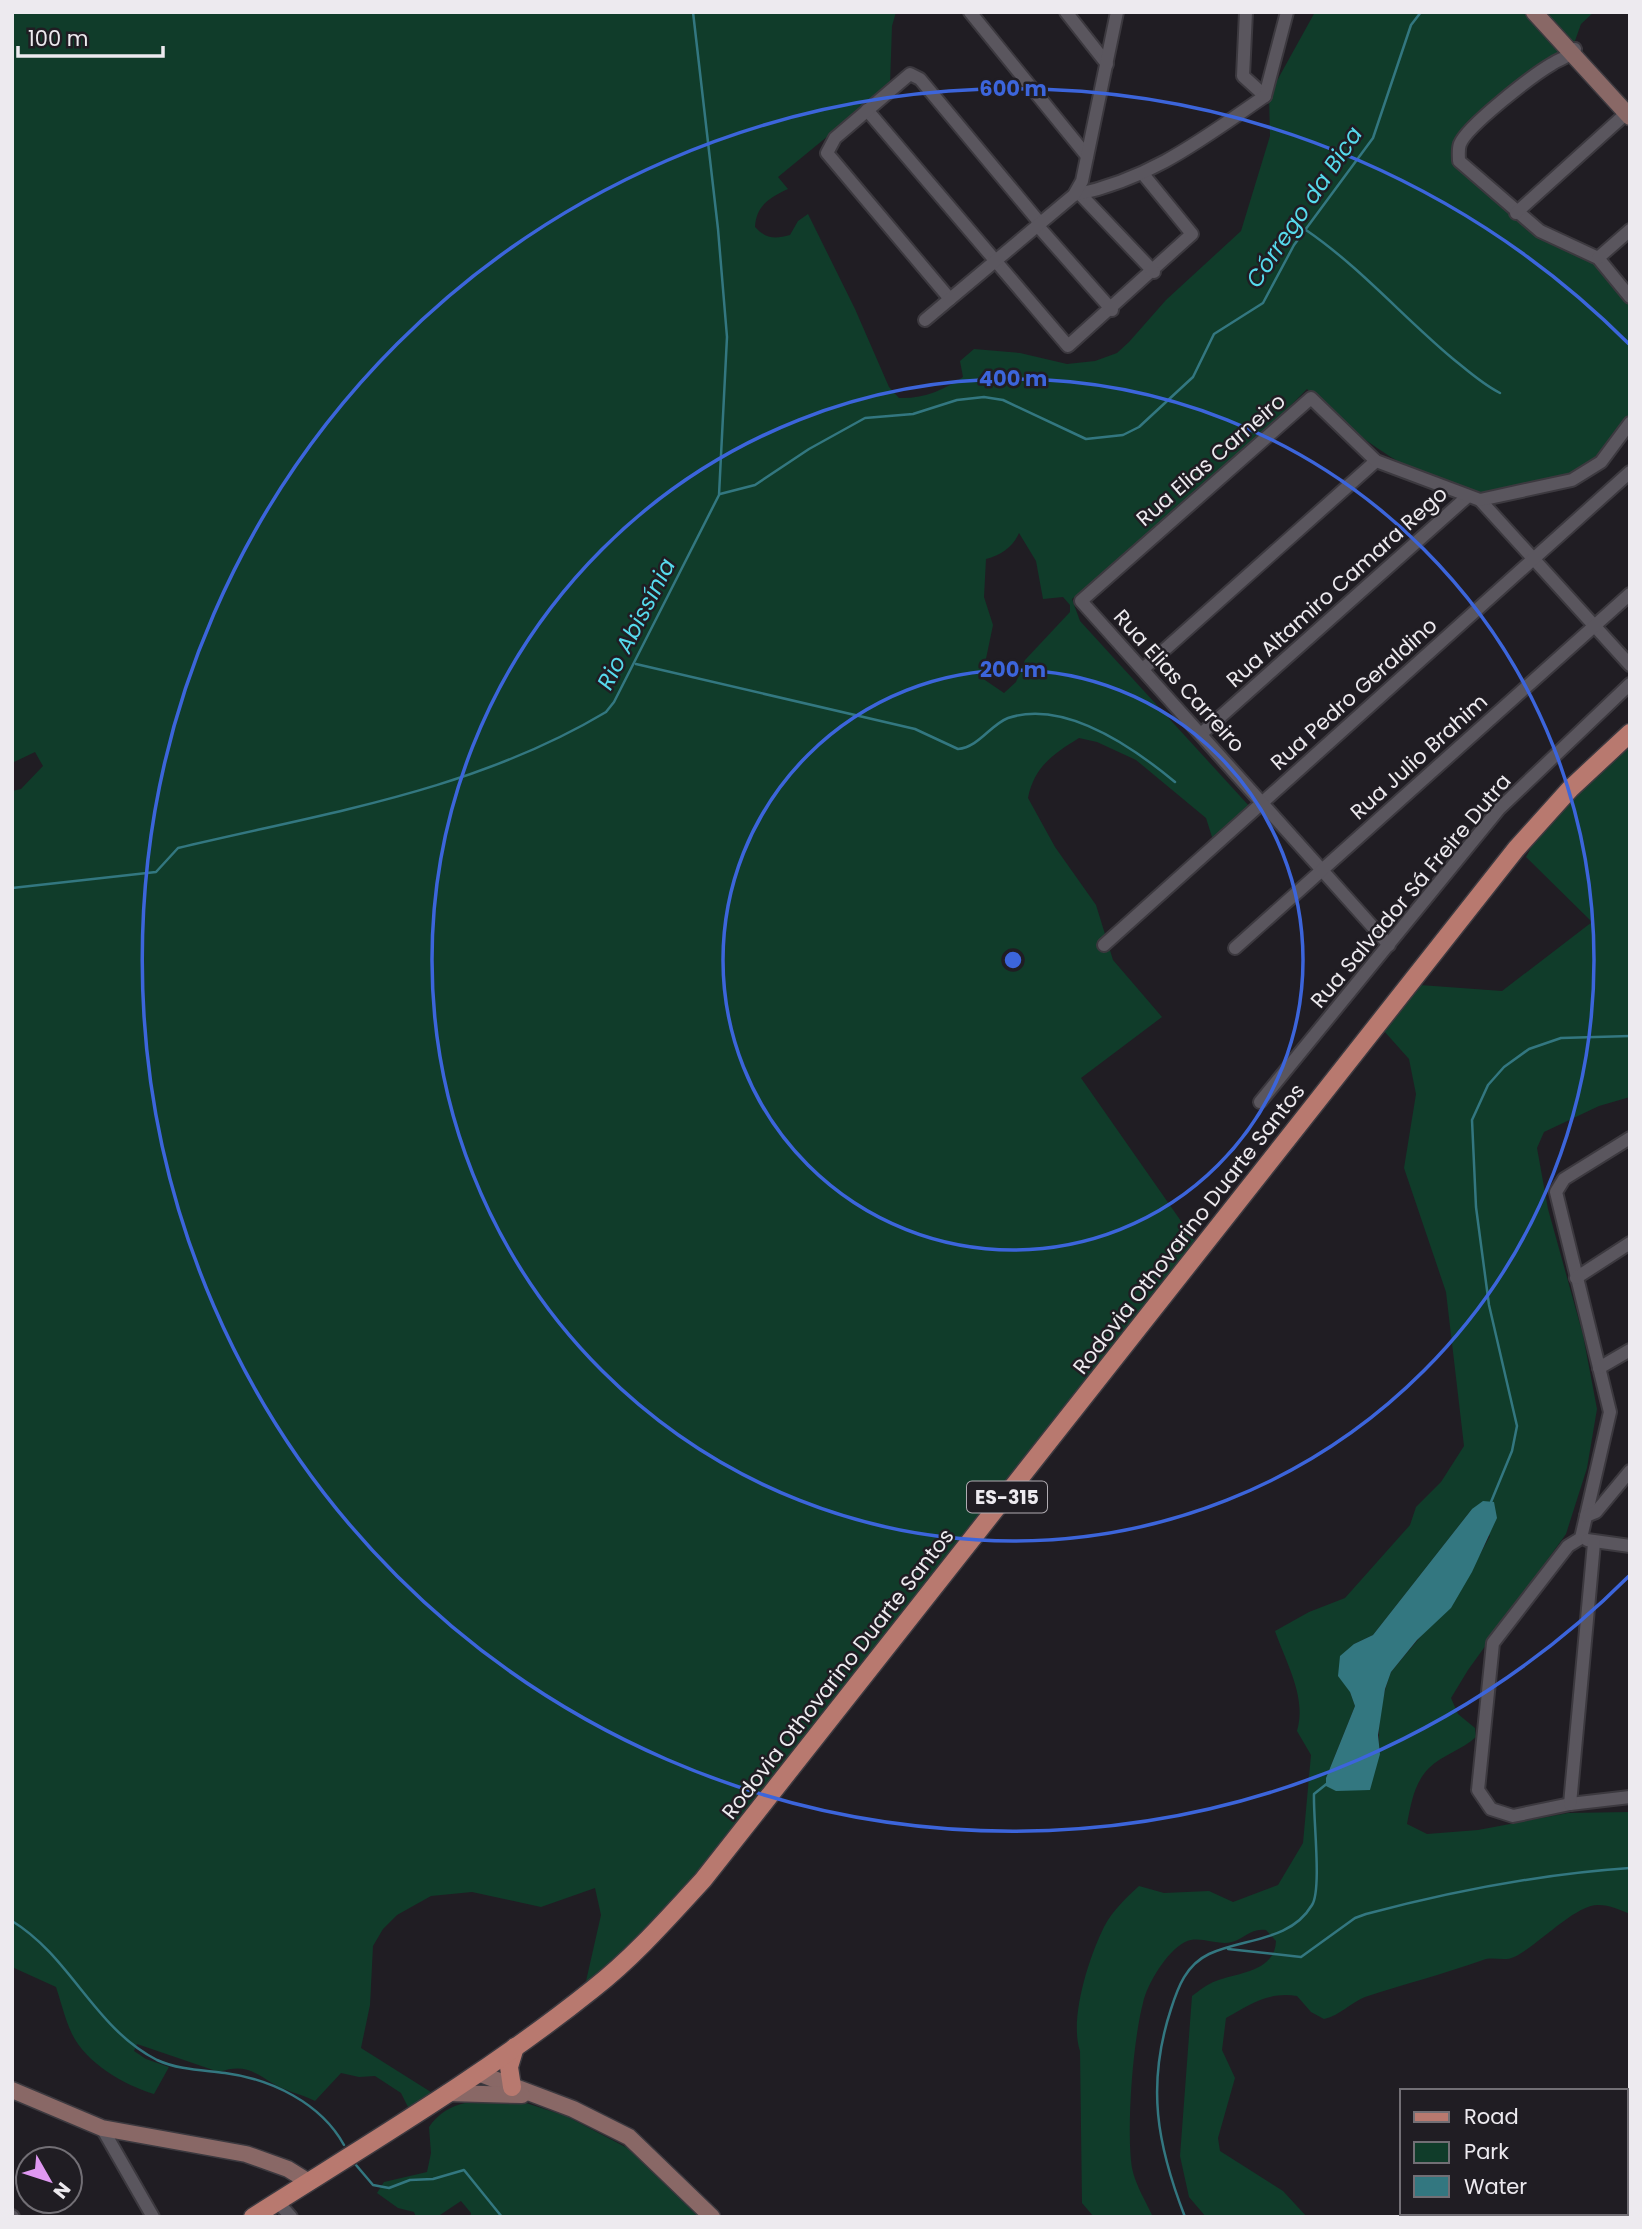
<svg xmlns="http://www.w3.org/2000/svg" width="1642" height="2229" viewBox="0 0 1642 2229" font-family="Poppins,sans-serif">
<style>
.green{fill:#103c2a;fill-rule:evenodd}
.water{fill:#337780}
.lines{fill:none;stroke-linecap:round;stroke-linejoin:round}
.stream{stroke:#337780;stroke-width:2.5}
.street-casing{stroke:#3c393f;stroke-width:16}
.secondary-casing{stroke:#3c393f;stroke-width:19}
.primary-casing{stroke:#3c393f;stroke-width:21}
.street{stroke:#5a565e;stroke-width:12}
.secondary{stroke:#896866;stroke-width:16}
.primary{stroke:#b8796f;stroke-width:18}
.ring{fill:none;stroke:#3c65db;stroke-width:3.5}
.labels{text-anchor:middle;stroke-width:5;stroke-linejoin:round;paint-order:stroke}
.shield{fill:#201d23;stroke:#b0acb2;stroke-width:2}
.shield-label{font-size:19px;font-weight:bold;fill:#edeaef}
.street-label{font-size:21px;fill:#edeaef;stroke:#201d23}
.water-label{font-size:23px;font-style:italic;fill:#56daec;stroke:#201d23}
.centre{fill:#3c65db;stroke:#201d23;stroke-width:3.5}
.ring-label{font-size:21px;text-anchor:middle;font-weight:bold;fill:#3c65db;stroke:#201d23;stroke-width:5;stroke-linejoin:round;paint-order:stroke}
</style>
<rect width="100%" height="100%" fill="#201d23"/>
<g class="green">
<path d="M12,12H896L892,26L890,85L778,177L788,189C770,197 756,206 755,227C766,239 775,239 790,235L798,221L808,214L855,309L889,387L899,398C923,399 944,390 963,377L960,361L974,349L1020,353L1067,364L1095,361L1117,353L1129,342L1166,300L1241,231L1270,136L1269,95L1315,12H1594L1581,24L1571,52L1476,118L1459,153L1504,208L1522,224L1590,258L1630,299C1630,330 1635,382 1630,410C1625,438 1598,460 1575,471C1556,480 1508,496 1488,494C1423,488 1351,434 1307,389L1221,476L1072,599L1080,621L1250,807L1213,840L1206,818L1136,760L1097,742L1079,738C1053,754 1034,767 1028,798L1055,847L1096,905L1113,960L1162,1017L1081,1078L1197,1244L684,1896L584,1990L601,1915L595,1888L541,1907L472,1892L431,1896L397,1915L383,1929L373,1946L370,2005L361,2048L434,2094L409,2109L401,2093L375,2076L359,2077L341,2073L315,2101C301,2094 285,2091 272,2083C253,2071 243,2064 219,2072L137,2044L134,2051L146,2059L169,2067L154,2094C124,2085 86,2063 72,2034C65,2019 61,2002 56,1987L12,1967V791L21,789L43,766L35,752L12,763ZM1019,533L1036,561L1043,599L1063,597L1070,605V612L1025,660L1016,682L1004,693L982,678L993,625L984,597L986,559C1001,555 1013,547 1019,533Z"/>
<path d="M1630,743V1097L1599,1106L1544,1132L1537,1148L1548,1209L1583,1335L1597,1409L1587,1468L1566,1534L1468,1670L1451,1698L1458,1714L1475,1728L1476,1737C1462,1750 1442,1755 1429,1768C1414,1783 1411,1804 1407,1824L1427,1834L1478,1830L1568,1813L1630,1812V1914C1621,1910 1609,1905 1599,1905C1575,1904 1538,1946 1514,1957C1504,1962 1493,1956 1483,1960C1444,1974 1404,1984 1365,1997C1350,2003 1341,2015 1324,2019L1311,2012L1297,1996C1269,1991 1249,2005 1226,2018L1222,2050L1235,2078L1218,2138L1220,2151L1283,2191L1307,2217H1206L1189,2197L1180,2156L1192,1996C1199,1991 1207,1984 1216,1981C1237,1973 1275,1972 1276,1941L1266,1930C1250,1928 1246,1938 1232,1942C1216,1946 1200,1935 1185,1942C1167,1951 1147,1984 1143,2003C1133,2040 1126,2130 1132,2168C1135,2184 1146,2202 1153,2217H1094L1082,2203L1080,2051C1069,2019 1089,1957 1104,1927C1113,1910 1126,1898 1139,1886L1164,1893L1209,1891L1233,1902L1278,1885L1303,1843L1311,1755L1297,1731C1307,1697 1286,1663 1275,1631L1309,1612L1345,1598L1410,1525L1416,1507L1441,1482L1464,1446L1446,1292L1404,1168L1416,1094L1409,1059L1384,1031L1420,985L1502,991L1592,922L1526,857C1549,812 1593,777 1630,743ZM1472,1509L1490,1536L1462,1587L1391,1672C1381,1698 1377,1727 1380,1754L1326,1778L1355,1706L1350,1692L1354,1644L1373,1635Z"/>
<path d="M517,2100L566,2116L639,2154L703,2217H470L471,2213L461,2201L437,2217H416L414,2212L398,2208L377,2193L384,2182L427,2172L431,2153L429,2127C450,2096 484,2101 517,2100Z"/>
</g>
<polygon class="water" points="1483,1501 1494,1502 1497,1518 1472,1572 1451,1608 1417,1640 1391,1672 1385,1689 1378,1735 1380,1754 1370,1790 1336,1791 1326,1786 1326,1778 1355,1706 1350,1692 1338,1676 1340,1656 1354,1644 1373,1635 1472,1509"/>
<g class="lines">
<g class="stream">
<path d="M1306,230C1360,267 1402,316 1452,358C1467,370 1482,384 1500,393"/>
<polyline points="720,494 755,485 809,449 865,418 913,414 957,400 984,397 1003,400 1086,439 1123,435 1139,427 1193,377 1214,334 1263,303 1294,245 1373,138 1411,25 1421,12"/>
<path d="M636,664L915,729L958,749C979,747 990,725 1008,718C1065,699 1134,748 1175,782"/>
<path d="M12,888L156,872L178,848C325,813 474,791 606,712L614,702L719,495L727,337L718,229L693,12"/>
<polyline points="1491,1502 1512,1451 1517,1426 1489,1305 1476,1207 1472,1120 1488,1085 1504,1067 1529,1049 1561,1038 1630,1036"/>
<path d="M12,1921C71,1957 94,2028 157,2060C179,2070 202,2070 225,2073C271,2079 321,2103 344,2145"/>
<path d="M1228,1949L1301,1957L1355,1918L1366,1914C1453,1891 1540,1874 1630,1868"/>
<polyline points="356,2165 373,2185 389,2188 410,2180 433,2179 464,2170 502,2217"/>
<path d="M1185,2217C1157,2145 1146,2085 1171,2009C1178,1987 1186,1965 1209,1954C1243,1938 1290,1942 1312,1905C1322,1889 1313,1818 1314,1794L1329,1782"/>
</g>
<g class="street-casing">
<g id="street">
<polyline points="970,12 1087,156"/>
<polyline points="1066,12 1107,64"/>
<polyline points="1246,12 1243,76 1265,96"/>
<path d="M1575,49C1569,58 1560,58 1552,64C1533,75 1467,126 1460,144C1458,149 1459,157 1459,161L1540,231L1598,258L1630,297"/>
<polyline points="867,110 1068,346 1192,234 1143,174"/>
<polyline points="1080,194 1154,272"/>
<path d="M1074,195C1151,179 1201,140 1265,96L1287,12"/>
<polyline points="1516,213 1630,110"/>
<polyline points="1037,225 1112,310"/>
<polyline points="1598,258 1630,230"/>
<polyline points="950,299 827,153 835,138 910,74 920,79 1040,223"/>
<polyline points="925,320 1074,195 1082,181 1117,12"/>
<polyline points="1480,500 1630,665"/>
<polyline points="1143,669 1376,461"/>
<polyline points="1201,734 1467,497"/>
<polyline points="1104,945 1630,472"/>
<polyline points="1389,945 1081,601 1311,398 1376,461 1480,500 1572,480 1601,462 1630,423"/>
<polyline points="1235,948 1630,594"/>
<polyline points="1260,1102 1499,809 1630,684"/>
<polyline points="1630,1138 1564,1179 1556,1192 1610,1412 1581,1538 1568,1546 1493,1643 1478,1790 1491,1809 1513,1816 1570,1804 1630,1797"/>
<polyline points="1576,1278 1630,1243"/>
<polyline points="1599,1368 1630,1350"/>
<polyline points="1586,1516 1596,1512 1630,1471"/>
<polyline points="1587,1540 1630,1546"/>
<polyline points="1570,1804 1594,1543"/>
<polyline points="102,2128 153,2217"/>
<polyline points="277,2201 291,2217"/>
<polyline points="12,2216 13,2217"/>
</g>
</g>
<g class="secondary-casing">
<g id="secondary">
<polyline points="1534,12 1630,117"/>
<polyline points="478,2073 573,2109 629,2137 712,2217"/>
<polyline points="12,2090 102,2128 246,2154 288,2169 309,2182"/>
<polyline points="447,2093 522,2095"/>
</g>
</g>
<g class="primary-casing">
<g id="primary">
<polyline points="512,2087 509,2067 515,2047"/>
<path d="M253,2217C368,2144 487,2074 593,1989C634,1957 668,1918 703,1880L1516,849L1570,789L1630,733"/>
</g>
</g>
<use href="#street" class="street"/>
<use href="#secondary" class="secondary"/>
<use href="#primary" class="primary"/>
</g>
<g class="ring">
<circle cx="1013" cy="960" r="290"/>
<circle cx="1013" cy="960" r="581"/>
<path d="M1629 1576A871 871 0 1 1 1629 344"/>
</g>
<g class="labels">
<rect class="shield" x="967" y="1481.5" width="80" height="31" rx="5"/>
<g class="shield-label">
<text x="1007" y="1504">ES-315</text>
</g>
<g class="street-label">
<text transform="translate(1211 460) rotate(-41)" y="7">Rua Elias Carneiro</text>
<text transform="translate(1337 587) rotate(-42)" y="7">Rua Altamiro Camara Rego</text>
<text transform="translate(1179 681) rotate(48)" y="7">Rua Elias Carreiro</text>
<text transform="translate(1354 694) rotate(-42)" y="7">Rua Pedro Geraldino</text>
<text transform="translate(1419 757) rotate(-42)" y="7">Rua Julio Brahim</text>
<text transform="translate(1411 891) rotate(-50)" y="7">Rua Salvador Sá Freire Dutra</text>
<text transform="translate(1189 1229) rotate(-52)" y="7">Rodovia Othovarino Duarte Santos</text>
<text transform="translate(838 1674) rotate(-52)" y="7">Rodovia Othovarino Duarte Santos</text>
</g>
<g class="water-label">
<text transform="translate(1304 207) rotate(-56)" y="8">Córrego da Bica</text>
<text transform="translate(636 624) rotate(-63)" y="8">Rio Abissínia</text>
</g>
</g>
<circle cx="1013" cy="960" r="10" class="centre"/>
<g class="ring-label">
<text x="1013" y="96">600 m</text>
<text x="1013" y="386">400 m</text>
<text x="1013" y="677">200 m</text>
</g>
<rect width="1642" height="2229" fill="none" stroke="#edeaef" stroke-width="28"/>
<rect x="1400" y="2089" width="228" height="126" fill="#201d23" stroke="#726f75" stroke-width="2"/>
<rect x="1414" y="2112" width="35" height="10" fill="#b8796f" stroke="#726f75" stroke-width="2"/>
<text x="1464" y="2124" font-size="21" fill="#edeaef">Road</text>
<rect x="1414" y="2142" width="35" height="21" fill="#103c2a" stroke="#726f75" stroke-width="2"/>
<text x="1464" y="2159" font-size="21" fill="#edeaef">Park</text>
<rect x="1414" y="2176" width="35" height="21" fill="#337780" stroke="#726f75" stroke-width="2"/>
<text x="1464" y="2194" font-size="21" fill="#edeaef">Water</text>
<g transform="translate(49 2180) rotate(129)"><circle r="33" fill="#201d23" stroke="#726f75" stroke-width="2"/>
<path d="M0-5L12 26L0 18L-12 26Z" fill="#df98f1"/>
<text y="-10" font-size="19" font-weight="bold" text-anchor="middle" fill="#edeaef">N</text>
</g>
<path d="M18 46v10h145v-10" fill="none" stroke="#edeaef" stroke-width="3.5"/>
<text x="28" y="46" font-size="21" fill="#edeaef" stroke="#201d23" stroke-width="5" paint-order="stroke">100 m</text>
</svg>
